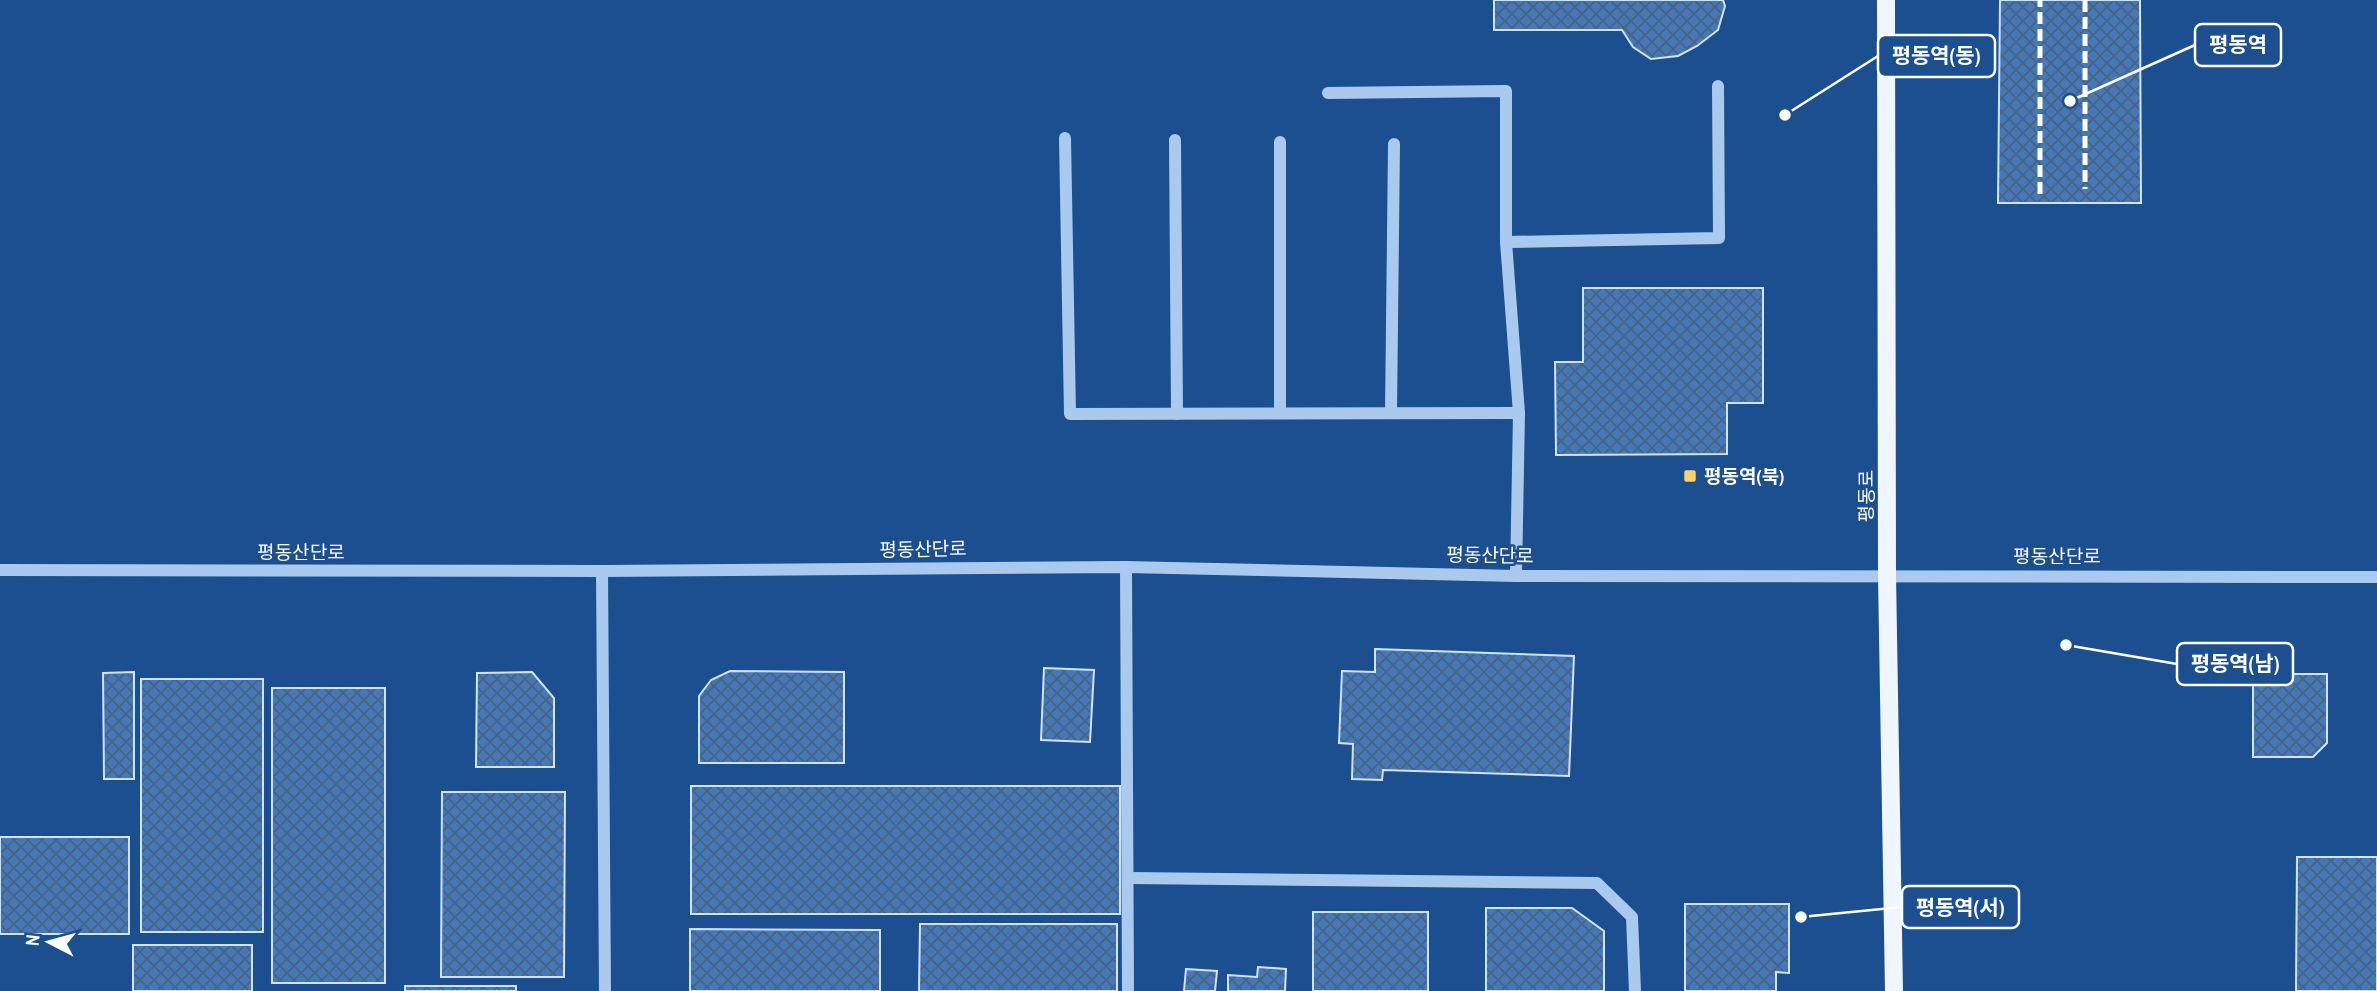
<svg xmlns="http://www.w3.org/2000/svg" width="2377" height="991" viewBox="0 0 2377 991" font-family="'Archivo Narrow','Noto Sans KR',sans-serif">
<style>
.building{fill:url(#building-cross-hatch);stroke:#cfe3fa;stroke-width:2}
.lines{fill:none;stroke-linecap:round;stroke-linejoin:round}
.minor{stroke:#a9c9ee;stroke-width:12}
.major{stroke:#f0f6ff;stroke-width:18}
.rail{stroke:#fff;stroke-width:5;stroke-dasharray:12 5;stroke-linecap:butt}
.poi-dot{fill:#ffd166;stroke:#1b4f8f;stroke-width:2.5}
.labels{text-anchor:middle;stroke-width:5;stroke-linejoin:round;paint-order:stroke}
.poi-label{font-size:19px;font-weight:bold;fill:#fff;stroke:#1b4f8f;text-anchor:start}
.street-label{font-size:19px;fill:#fff;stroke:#1b4f8f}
.leader{fill:none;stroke:#fff;stroke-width:2.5}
.callout-dot{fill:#fff;stroke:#1b4f8f;stroke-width:2.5}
.callout{fill:#1b4f8f;stroke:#fff;stroke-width:2.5}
.callout-label{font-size:21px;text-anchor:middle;font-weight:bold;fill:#fff}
</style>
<defs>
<pattern id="building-cross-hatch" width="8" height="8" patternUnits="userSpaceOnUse" patternTransform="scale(1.75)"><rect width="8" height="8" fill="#4478b7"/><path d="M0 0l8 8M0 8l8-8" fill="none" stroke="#486282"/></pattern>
</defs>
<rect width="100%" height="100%" fill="#1b4f8f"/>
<g class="building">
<polygon points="1494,0 1723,0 1725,6 1718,30 1697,46 1678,56 1651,59 1633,47 1622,30 1494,30"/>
<polygon points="2000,0 2140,0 2141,203 1998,203"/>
<polygon points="1583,288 1763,288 1763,403 1727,403 1727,454 1556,455 1555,362 1583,362"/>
<polygon points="1375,649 1574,656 1569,776 1383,770 1382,780 1352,779 1353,744 1339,743 1342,671 1375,672"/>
<polygon points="1044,668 1094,670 1090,742 1041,740"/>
<polygon points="730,671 844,672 844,763 699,763 699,696 711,680"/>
<polygon points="134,672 134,779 104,779 103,673"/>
<polygon points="532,672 554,698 554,767 476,767 477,673"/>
<polygon points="2253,674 2327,674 2327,743 2313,757 2253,757"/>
<rect x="141" y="679" width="122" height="253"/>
<rect x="272" y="688" width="113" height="295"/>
<rect x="691" y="786" width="429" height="128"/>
<polygon points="442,792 565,792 564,977 441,977"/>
<rect x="0" y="837" width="129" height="97"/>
<polygon points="2297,857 2377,857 2377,991 2296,991"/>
<polygon points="1685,904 1789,904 1789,973 1776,972 1776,991 1685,991"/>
<polygon points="1486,908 1572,908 1604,931 1604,991 1486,991"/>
<rect x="1313" y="912" width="115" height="79"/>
<polygon points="920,924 1117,924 1117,991 919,991"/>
<polygon points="690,929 880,930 880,991 690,991"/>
<rect x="133" y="945" width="119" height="46"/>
<polygon points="1258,967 1286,969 1285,991 1228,991 1228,975 1257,977"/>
<polygon points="1186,969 1217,971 1215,991 1184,991"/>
<rect x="405" y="986" width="111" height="5"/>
</g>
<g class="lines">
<g class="minor">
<polyline points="1328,93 1506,91 1506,242 1519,413 1516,576"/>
<polyline points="1065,138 1070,414 1519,413"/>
<polyline points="1175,140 1177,414"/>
<polyline points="1280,142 1280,413"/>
<polyline points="1506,242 1719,238 1718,86"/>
<polyline points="1391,413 1394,144"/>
<polyline points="1126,567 1128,991"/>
<polyline points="0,570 602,571 1126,567 1516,576 2377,577"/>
<polyline points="602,571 605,991"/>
<polyline points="1129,878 1597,883 1632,917 1635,991"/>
</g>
<polyline class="major" points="1886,0 1887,575 1894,991"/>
<g class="rail">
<polyline points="2085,0 2085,189"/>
<polyline points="2040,194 2040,0"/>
</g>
</g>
<rect class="poi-dot" x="1683" y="469" width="14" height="14" rx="3.5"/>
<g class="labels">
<g class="poi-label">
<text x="1704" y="483">평동역(북)</text>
</g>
<g class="street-label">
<text transform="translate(1866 496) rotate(-90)" y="7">평동로</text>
<text transform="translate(923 549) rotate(-1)" y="7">평동산단로</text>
<text x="301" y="559">평동산단로</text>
<text transform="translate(1490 555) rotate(1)" y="7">평동산단로</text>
<text x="2057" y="563">평동산단로</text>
</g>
</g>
<path class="leader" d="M2070 101L2195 45M1785 115L1878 56M2066 645L2177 664M1801 917L1902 907"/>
<g class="callout-dot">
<circle cx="2070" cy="101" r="7"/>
<circle cx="1785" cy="115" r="7"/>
<circle cx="2066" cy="645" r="7"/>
<circle cx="1801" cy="917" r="7"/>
</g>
<g class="callout">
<rect x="2195" y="24" width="86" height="42" rx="7"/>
<rect x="1878" y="35" width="117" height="42" rx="7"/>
<rect x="2177" y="643" width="116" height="42" rx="7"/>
<rect x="1902" y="886" width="117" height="42" rx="7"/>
</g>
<g class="callout-label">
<text x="2238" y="52">평동역</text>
<text x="1936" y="63">평동역(동)</text>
<text x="2235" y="671">평동역(남)</text>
<text x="1960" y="915">평동역(서)</text>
</g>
<g transform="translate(49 942) rotate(276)" stroke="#1b4f8f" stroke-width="5" paint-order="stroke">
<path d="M0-5L12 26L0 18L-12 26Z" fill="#ffffff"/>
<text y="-10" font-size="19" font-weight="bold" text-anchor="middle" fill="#ffffff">N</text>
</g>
</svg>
